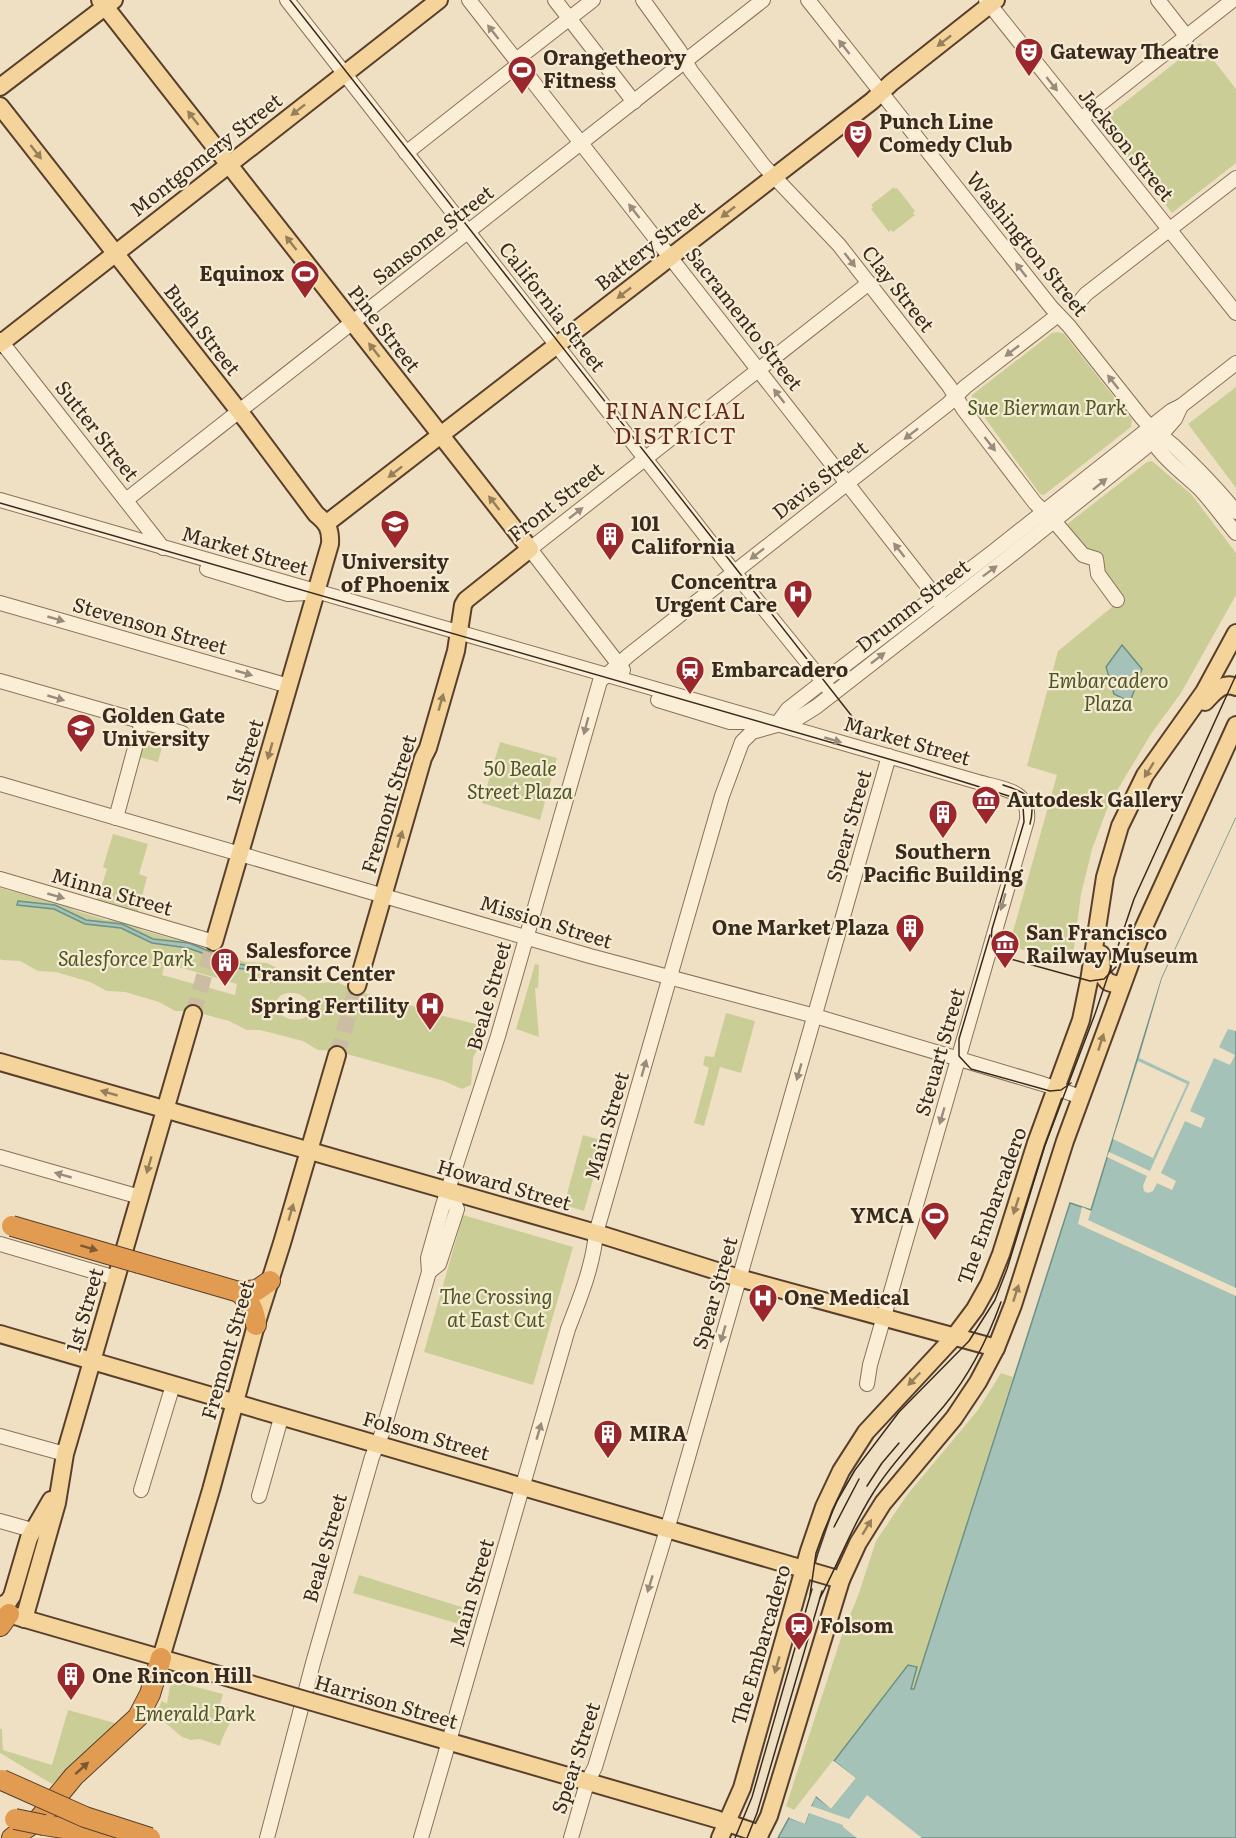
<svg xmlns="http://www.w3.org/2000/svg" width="1236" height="1838" viewBox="0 0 1236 1838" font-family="Literata,serif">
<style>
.green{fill:#cace96;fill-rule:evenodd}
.water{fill:#a5c2b8;stroke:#6c9186;stroke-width:1.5}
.pier{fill:#efe0c3}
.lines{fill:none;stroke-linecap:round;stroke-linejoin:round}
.major-tunnel{stroke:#cbbca2;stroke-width:16;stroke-dasharray:16 8;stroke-linecap:butt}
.minor-casing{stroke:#8a7159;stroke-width:16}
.major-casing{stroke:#583f2d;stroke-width:20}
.highway-casing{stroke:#583f2d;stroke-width:22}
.minor{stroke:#faeed6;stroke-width:14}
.major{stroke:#f4d49a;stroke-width:16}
.highway{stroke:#e19c51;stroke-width:20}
.tram{stroke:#3a2a1e;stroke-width:1.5}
.major-bridge-casing{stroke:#583f2d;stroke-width:20;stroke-linecap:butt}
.highway-bridge-casing{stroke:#583f2d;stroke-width:22;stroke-linecap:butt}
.major-bridge{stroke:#f4d49a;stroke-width:16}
.highway-bridge{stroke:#e19c51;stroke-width:20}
.oneway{fill:#9a8c7a}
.oneway2{fill:#977f5c}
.oneway3{fill:#7d5832}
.labels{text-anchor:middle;stroke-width:4.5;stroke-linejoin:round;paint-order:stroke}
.poi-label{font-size:20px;font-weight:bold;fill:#3a2a1e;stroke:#f6ebd3;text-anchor:start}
.street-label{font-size:20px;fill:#3a2a1e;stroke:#f6ebd3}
.park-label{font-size:20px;font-style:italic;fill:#4c5724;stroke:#f6ebd3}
.quarter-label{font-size:22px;letter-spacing:1.5px;fill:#67281c;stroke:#f6ebd3}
</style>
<rect width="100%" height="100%" fill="#efe0c3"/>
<g class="green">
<polygon points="1200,43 1236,89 1236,163 1172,213 1100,122"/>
<polygon points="894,187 895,189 897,188 915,211 913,213 915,215 893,232 891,230 889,232 871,209 873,207 871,205"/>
<polygon points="1058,332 1064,334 1132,420 1131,427 1044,495 1040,494 972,400 972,395 1052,333"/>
<polygon points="1236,387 1236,488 1188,424"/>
<polygon points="1152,461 1191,494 1236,553 1236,595 1181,693 1151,734 1109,804 1092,849 1087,870 1081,894 1072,963 1009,946 1057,775 1027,766 1058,651 1122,599 1066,525 1147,462"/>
<polygon points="148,727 166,732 158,762 139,757"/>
<polygon points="500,742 557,758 540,820 482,803"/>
<polygon points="113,834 148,844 139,874 147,877 138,912 97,900 107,869 103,867"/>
<path d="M0,888L40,899L60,902L74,910L106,920L126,921L142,930L177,940L194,942L210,950L245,962L267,963L283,971L321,983L337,982L354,990L392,1001L407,1003L423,1011L480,1025L483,1027L485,1035L473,1058L471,1085L462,1089L444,1081L336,1051L318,1050L303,1041L260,1030H247L229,1021L192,1011H175L159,1002L125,992L107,991L90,982L56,972L38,971L20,961L2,960L0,959ZM165,963L237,984L235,995L162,975ZM287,993C298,992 306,996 311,1006L308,1016C295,1024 276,1019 276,1001L281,995Z"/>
<polygon points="535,964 539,965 538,988 535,988 539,1037 516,1029"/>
<polygon points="726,1013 755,1021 741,1073 720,1067 704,1126 694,1123 709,1068 703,1065 705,1056 714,1057"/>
<polygon points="583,1135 604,1141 584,1211 564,1205"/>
<polygon points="463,1215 573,1247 533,1385 424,1352"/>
<polygon points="1001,1373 1013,1377 914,1690 911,1689 908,1665 794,1810 786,1806 843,1632 858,1596 876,1541 907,1495 978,1410"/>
<polygon points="359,1575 468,1609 463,1625 353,1593"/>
<path d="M177,1682L223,1694L220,1705L236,1710C231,1723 223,1733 220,1746L200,1739L191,1740L182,1737L155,1714L162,1701L167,1704L170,1686Z"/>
<polygon points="68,1710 115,1723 103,1738 52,1784 0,1753 0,1729 2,1729 3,1750 52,1765"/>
</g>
<g class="water">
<polygon points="1122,645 1142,669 1130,702 1114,694 1106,667"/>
<polygon points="1236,818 1236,1838 778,1838 789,1818 805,1823 815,1796 831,1808 855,1778 834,1761 908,1665 917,1667 911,1689 914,1689 1070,1203 1091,1210 1162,978"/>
<polygon points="18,901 55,905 86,920 122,924 153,939 189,943 206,950 226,962 258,967 256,971 225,966 205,954 188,948 152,943 121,928 85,924 54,909 17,905"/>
</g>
<g class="pier">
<polygon points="1236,818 1236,1031 1228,1029 1219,1047 1235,1055 1230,1065 1214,1058 1190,1111 1205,1118 1201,1128 1185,1121 1161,1173 1176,1181 1172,1190 1157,1183 1153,1191 1148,1193 1144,1191 1143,1186 1147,1176 1107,1157 1109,1152 1150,1171 1190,1082 1139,1058 1162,978"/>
<polygon points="1138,1061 1187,1084 1153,1158 1113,1139"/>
<polygon points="1082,1207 1091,1211 1088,1220 1236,1288 1236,1296 1078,1224"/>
<polygon points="834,1761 856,1778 831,1809 816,1796 811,1806 849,1819 867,1795 922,1838 857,1838 843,1827 843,1825 809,1813 805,1824 789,1818 791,1815 803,1820 810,1799 815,1793 830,1804 851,1778 832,1763"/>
</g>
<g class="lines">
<g class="major-tunnel">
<polyline points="193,1014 214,942"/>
<polyline points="337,1055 357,986"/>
</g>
<g class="minor-casing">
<g id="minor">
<polyline points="287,0 726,562 833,694"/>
<polyline points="469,0 943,606"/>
<polyline points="555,0 634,102"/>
<polyline points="643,0 679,50 691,71 764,166 839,245 949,386 964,410 1035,503 1054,521 1083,555 1096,559 1098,574 1117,600"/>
<path d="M808,0L1051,307L1069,326L1142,418C1151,429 1163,437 1174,446C1196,467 1217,488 1236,512"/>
<polyline points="986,0 1236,313"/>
<polyline points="1158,0 1187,37"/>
<polyline points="516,60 593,0"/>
<polyline points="1081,119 1233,0"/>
<polyline points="406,153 519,64"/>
<polyline points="1081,300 1086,294 1236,178"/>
<polyline points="0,340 163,548"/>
<path d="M1151,435C1154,452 1187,476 1201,490C1213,503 1224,519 1236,533"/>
<path d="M0,500L978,782C1002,789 1030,789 1027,820L870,1365L867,1384"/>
<polyline points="126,500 763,0"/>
<polyline points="207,569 288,594 307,593"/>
<polyline points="0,603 289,686"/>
<polyline points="623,670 530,549 869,283"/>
<polyline points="0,681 182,733"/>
<polyline points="658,700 730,722 749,722"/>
<polyline points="777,724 788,709 815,688 994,551 1171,411 1181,406 1236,363"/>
<polyline points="0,784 590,956 815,1016 1043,1084 1081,1097"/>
<polyline points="116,818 142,722"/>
<polyline points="0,879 214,942"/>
<polyline points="0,1157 140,1197"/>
<polyline points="0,1244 116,1278"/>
<polyline points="429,1272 439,1264 457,1209 448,1190"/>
<polyline points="0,1436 65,1454"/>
<polyline points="141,1490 173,1385"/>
<polyline points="259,1496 281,1418"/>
<polyline points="0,1521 32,1530"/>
<polyline points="267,1838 313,1663 372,1457 383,1431 429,1272 428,1258 443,1205 498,1036 600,681 629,655 948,404 965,387 1058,315"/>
<path d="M421,1838L568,1329C580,1298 593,1266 596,1233L722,796L742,742L752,732L795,720L816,707L1005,560L1161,435L1175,419L1181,406"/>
<polyline points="571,1838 587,1783 595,1767 672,1513 889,756"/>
</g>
</g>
<g class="major-casing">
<g id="major">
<polyline points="100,0 530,549 466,600 463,605 456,651 428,748 423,758 357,986"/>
<polyline points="0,87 114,0"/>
<path d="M0,106L246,420L316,514C327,523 331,529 330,544L214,942"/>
<polyline points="0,344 439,0"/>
<polyline points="327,523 872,101 891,83 996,0"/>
<path d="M1205,702C1214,693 1222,681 1236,687"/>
<polyline points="1101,954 1102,975 1108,982 1121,986"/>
<polyline points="0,1062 596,1233 739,1278 996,1348"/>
<polyline points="0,1334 841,1580"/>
<polyline points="0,1606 8,1602 12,1596 29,1538 51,1500"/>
<polyline points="15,1616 271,1690"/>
<polyline points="24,1619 57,1503 65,1454 193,1014"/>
<polyline points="161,1658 211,1490 256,1325 282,1243 337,1055"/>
<polyline points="340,1710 716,1819 760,1834"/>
<polyline points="720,1838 742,1788 809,1551 824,1507 841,1471 866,1432 954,1337 975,1309 989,1284 1001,1254 1036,1143 1081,1020 1089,981 1105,877 1120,826 1145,775 1204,692 1236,633"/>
<polyline points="758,1838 769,1816 841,1580 858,1543 883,1503 954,1418 978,1382 996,1348 1013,1305 1065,1141 1143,929 1236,725"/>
</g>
</g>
<g class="highway-casing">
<g id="highway">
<polyline points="139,1263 239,1292 257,1290 270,1281"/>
<path d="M239,1292C250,1302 255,1310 256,1325"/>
<polyline points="0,1626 9,1614"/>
<polyline points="44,1825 128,1838"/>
<polyline points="12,1838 38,1820 74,1776 138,1717 150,1694 161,1658"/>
</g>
</g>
<use href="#minor" class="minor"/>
<use href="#major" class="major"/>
<use href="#highway" class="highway"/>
<g class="tram">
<polyline points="290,0 858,724"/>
<path d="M0,503L906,764L1012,797L1023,806L1024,822L992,929C990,943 994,952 1007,958L1090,981L1104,979L1116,967"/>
<path d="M1003,785C1026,792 1037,797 1030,824"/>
<polyline points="990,935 959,1039 959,1056 971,1069 1050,1091 1061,1090 1071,1083"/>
<polyline points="867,1486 882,1463 899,1443"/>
<polyline points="834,1527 859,1479"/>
<polyline points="810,1595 816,1553 824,1531 837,1501 855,1470 899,1412 969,1341 995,1300 1007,1269 1045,1145 1095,1014 1134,899 1236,675"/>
<path d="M820,1598C840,1560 855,1519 879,1484C898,1456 922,1432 944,1406C968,1377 988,1338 1001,1302"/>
<polyline points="735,1838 752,1797 812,1589"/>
<polyline points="747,1838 757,1813 822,1591"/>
</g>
<g class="major-bridge-casing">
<polyline id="major-bridge" points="271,1690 340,1710"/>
</g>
<g class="highway-bridge-casing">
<g id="highway-bridge">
<polyline points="12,1226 139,1263"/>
<polyline points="2,1780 85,1817 150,1838"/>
<polyline points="15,1819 44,1825"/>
</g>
</g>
<use href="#major-bridge" class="major-bridge"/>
<use href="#highway-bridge" class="highway-bridge"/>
</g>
<defs><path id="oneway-solid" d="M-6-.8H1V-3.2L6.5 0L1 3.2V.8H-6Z" transform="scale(1.5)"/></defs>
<g class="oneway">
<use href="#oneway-solid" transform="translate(493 32) rotate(-128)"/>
<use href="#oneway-solid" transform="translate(844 47) rotate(-128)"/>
<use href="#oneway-solid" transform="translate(1052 84) rotate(52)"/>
<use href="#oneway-solid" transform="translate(634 211) rotate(-128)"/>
<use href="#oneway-solid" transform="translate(850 260) rotate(52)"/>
<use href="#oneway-solid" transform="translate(1021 270) rotate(-128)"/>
<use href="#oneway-solid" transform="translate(1012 351) rotate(142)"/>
<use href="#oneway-solid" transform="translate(1113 382) rotate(-128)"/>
<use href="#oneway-solid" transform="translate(779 396) rotate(-128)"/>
<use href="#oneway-solid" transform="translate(911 434) rotate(142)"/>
<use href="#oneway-solid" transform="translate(990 444) rotate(52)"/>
<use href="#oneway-solid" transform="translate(1100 484) rotate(-39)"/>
<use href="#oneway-solid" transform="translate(576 513) rotate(-38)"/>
<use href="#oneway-solid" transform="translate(899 550) rotate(-128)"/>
<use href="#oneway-solid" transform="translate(757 554) rotate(142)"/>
<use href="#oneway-solid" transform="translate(990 571) rotate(-37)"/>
<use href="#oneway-solid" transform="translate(56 619) rotate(16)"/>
<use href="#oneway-solid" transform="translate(878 658) rotate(-38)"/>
<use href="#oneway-solid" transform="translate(244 673) rotate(16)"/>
<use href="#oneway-solid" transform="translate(56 698) rotate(16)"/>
<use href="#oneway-solid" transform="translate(586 726) rotate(105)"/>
<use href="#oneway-solid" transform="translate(833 740) rotate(16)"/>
<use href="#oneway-solid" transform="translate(56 896) rotate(16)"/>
<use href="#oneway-solid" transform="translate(1003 902) rotate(106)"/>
<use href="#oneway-solid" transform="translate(644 1068) rotate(-74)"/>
<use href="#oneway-solid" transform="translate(799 1072) rotate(106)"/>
<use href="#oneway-solid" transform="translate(942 1116) rotate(106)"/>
<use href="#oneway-solid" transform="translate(63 1175) rotate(-164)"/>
<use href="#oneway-solid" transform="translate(723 1334) rotate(106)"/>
<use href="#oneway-solid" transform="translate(539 1431) rotate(-74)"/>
<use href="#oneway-solid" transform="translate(650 1584) rotate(107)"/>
</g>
<g class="oneway2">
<use href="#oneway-solid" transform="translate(944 41) rotate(142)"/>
<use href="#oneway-solid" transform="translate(298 110) rotate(142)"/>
<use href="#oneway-solid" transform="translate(193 118) rotate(-128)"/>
<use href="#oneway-solid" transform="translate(36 152) rotate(52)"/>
<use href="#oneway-solid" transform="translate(728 212) rotate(142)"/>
<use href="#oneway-solid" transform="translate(291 243) rotate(-128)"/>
<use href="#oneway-solid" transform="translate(624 293) rotate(142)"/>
<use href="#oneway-solid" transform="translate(374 350) rotate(-128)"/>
<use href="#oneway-solid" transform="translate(395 472) rotate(142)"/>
<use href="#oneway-solid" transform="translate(494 503) rotate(-128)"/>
<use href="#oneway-solid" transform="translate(441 702) rotate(-74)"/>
<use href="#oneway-solid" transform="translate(270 751) rotate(106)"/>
<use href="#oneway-solid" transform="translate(1149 770) rotate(122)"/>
<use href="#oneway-solid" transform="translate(400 839) rotate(-74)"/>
<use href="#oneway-solid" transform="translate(1101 1042) rotate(-72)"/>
<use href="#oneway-solid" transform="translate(109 1093) rotate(-164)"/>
<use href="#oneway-solid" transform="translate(149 1165) rotate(106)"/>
<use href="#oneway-solid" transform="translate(1016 1206) rotate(108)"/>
<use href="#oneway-solid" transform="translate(291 1212) rotate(-74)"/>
<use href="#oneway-solid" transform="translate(1016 1293) rotate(-72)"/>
<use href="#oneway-solid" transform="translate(914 1379) rotate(134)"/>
<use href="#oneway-solid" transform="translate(867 1527) rotate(-59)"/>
<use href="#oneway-solid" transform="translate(777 1665) rotate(106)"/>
</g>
<g class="oneway3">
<use href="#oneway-solid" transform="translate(89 1248) rotate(17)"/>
<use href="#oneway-solid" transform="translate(82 1768) rotate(-42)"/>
</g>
<defs>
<g id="theatre-pin" transform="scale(1.5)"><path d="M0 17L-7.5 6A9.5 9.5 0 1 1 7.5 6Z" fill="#9b272d" stroke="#f6ebd3"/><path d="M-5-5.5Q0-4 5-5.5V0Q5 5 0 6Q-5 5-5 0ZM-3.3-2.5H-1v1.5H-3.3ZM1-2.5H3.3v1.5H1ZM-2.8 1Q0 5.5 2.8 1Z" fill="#fff"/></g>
<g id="stadium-pin" transform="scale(1.5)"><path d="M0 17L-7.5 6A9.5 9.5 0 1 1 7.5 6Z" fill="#9b272d" stroke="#f6ebd3"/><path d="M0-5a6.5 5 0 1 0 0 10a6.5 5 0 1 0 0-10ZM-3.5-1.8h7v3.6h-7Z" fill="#fff"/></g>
<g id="university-pin" transform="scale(1.5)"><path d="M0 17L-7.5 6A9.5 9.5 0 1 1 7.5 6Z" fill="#9b272d" stroke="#f6ebd3"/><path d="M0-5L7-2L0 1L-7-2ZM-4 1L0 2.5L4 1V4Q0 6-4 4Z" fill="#fff"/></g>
<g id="building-pin" transform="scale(1.5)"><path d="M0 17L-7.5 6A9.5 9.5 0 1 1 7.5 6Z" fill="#9b272d" stroke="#f6ebd3"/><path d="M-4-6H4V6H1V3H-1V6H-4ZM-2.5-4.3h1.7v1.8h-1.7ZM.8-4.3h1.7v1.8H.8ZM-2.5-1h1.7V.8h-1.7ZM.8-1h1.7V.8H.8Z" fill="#fff"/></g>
<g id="hospital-pin" transform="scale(1.5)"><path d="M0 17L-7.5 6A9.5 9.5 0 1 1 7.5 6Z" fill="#9b272d" stroke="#f6ebd3"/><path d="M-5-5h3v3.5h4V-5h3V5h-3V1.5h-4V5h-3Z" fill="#fff"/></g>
<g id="station-pin" transform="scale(1.5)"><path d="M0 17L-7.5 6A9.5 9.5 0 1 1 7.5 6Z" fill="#9b272d" stroke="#f6ebd3"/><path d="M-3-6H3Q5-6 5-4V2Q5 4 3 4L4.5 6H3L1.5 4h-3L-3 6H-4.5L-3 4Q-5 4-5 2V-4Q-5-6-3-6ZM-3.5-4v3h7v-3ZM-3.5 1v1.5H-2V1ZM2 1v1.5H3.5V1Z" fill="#fff"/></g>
<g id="museum-pin" transform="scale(1.5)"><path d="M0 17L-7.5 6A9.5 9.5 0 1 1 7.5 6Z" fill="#9b272d" stroke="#f6ebd3"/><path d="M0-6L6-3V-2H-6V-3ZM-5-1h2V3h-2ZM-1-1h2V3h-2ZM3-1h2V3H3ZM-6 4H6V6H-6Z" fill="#fff"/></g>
</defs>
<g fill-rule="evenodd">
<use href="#theatre-pin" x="1029" y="52"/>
<use href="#stadium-pin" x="522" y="70"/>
<use href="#theatre-pin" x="858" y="134"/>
<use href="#stadium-pin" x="305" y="274"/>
<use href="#university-pin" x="395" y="524"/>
<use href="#building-pin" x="610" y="536"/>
<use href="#hospital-pin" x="798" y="594"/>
<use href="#station-pin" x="690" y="670"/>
<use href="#university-pin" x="81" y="728"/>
<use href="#museum-pin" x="986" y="800"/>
<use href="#building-pin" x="943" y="814"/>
<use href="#building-pin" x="910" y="928"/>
<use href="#museum-pin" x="1005" y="944"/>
<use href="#building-pin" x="225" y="962"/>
<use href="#hospital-pin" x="430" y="1006"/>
<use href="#stadium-pin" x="935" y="1216"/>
<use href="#hospital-pin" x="763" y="1298"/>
<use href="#building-pin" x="608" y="1434"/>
<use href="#station-pin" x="799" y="1626"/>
<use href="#building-pin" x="71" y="1676"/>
</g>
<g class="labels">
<g class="poi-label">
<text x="1050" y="59">Gateway Theatre</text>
<text x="543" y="65">Orangetheory<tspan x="543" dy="23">Fitness</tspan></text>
<text x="879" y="129">Punch Line<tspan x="879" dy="23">Comedy Club</tspan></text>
<text x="284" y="281" text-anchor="end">Equinox</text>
<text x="631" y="531">101<tspan x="631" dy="23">California</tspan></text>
<text x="395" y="569" text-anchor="middle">University<tspan x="395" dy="23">of Phoenix</tspan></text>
<text x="777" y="589" text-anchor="end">Concentra<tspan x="777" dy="23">Urgent Care</tspan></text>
<text x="711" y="677">Embarcadero</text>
<text x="102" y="723">Golden Gate<tspan x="102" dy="23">University</tspan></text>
<text x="1007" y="807">Autodesk Gallery</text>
<text x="943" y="859" text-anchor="middle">Southern<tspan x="943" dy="23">Pacific Building</tspan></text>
<text x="889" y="935" text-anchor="end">One Market Plaza</text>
<text x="1026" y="940">San Francisco<tspan x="1026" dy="23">Railway Museum</tspan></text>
<text x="246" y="958">Salesforce<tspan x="246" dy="23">Transit Center</tspan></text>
<text x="409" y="1013" text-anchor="end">Spring Fertility</text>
<text x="914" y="1223" text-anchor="end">YMCA</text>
<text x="784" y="1305">One Medical</text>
<text x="629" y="1441">MIRA</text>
<text x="820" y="1633">Folsom</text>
<text x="92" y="1683">One Rincon Hill</text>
</g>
<g class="street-label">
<text transform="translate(1126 145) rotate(51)" y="7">Jackson Street</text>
<text transform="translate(206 155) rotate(-38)" y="7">Montgomery Street</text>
<text transform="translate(433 235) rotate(-38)" y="7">Sansome Street</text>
<text transform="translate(1027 244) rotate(51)" y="7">Washington Street</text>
<text transform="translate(650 246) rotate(-38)" y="7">Battery Street</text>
<text transform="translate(898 289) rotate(52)" y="7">Clay Street</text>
<text transform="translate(552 307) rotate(52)" y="7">California Street</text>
<text transform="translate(744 319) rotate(52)" y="7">Sacramento Street</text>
<text transform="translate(384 329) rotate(52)" y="7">Pine Street</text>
<text transform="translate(202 330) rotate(52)" y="7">Bush Street</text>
<text transform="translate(97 431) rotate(52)" y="7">Sutter Street</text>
<text transform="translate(820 480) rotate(-38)" y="7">Davis Street</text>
<text transform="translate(556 502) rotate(-38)" y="7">Front Street</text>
<text transform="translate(245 551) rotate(16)" y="7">Market Street</text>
<text transform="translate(913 606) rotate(-38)" y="7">Drumm Street</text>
<text transform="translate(150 626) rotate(16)" y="7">Stevenson Street</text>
<text transform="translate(907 741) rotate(16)" y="7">Market Street</text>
<text transform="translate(245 761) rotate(-74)" y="7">1st Street</text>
<text transform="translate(389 804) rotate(-73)" y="7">Fremont Street</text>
<text transform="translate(849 826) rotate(-74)" y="7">Spear Street</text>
<text transform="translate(112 892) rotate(16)" y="7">Minna Street</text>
<text transform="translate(546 922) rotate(17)" y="7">Mission Street</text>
<text transform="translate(489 996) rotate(-74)" y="7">Beale Street</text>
<text transform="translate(940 1052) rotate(-74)" y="7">Steuart Street</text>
<text transform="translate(607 1126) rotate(-74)" y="7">Main Street</text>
<text transform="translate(504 1185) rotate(16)" y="7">Howard Street</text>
<text transform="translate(992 1206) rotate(-70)" y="7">The Embarcadero</text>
<text transform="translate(715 1293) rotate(-74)" y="7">Spear Street</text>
<text transform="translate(85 1310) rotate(-74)" y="7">1st Street</text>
<text transform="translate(228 1350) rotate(-74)" y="7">Fremont Street</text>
<text transform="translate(426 1436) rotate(16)" y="7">Folsom Street</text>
<text transform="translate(325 1548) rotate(-74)" y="7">Beale Street</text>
<text transform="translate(472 1593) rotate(-74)" y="7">Main Street</text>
<text transform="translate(761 1645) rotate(-74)" y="7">The Embarcadero</text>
<text transform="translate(386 1702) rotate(16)" y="7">Harrison Street</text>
<text transform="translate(576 1758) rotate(-72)" y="7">Spear Street</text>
</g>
<g class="park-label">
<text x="1047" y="415">Sue Bierman Park</text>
<text x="1108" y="688">Embarcadero<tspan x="1108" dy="23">Plaza</tspan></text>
<text x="520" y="776">50 Beale<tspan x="520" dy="23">Street Plaza</tspan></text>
<text x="126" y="966">Salesforce Park</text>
<text x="496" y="1304">The Crossing<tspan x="496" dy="23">at East Cut</tspan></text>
<text x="195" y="1721">Emerald Park</text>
</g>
<g class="quarter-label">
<text x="676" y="419">FINANCIAL<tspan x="676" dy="25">DISTRICT</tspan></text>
</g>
</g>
</svg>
